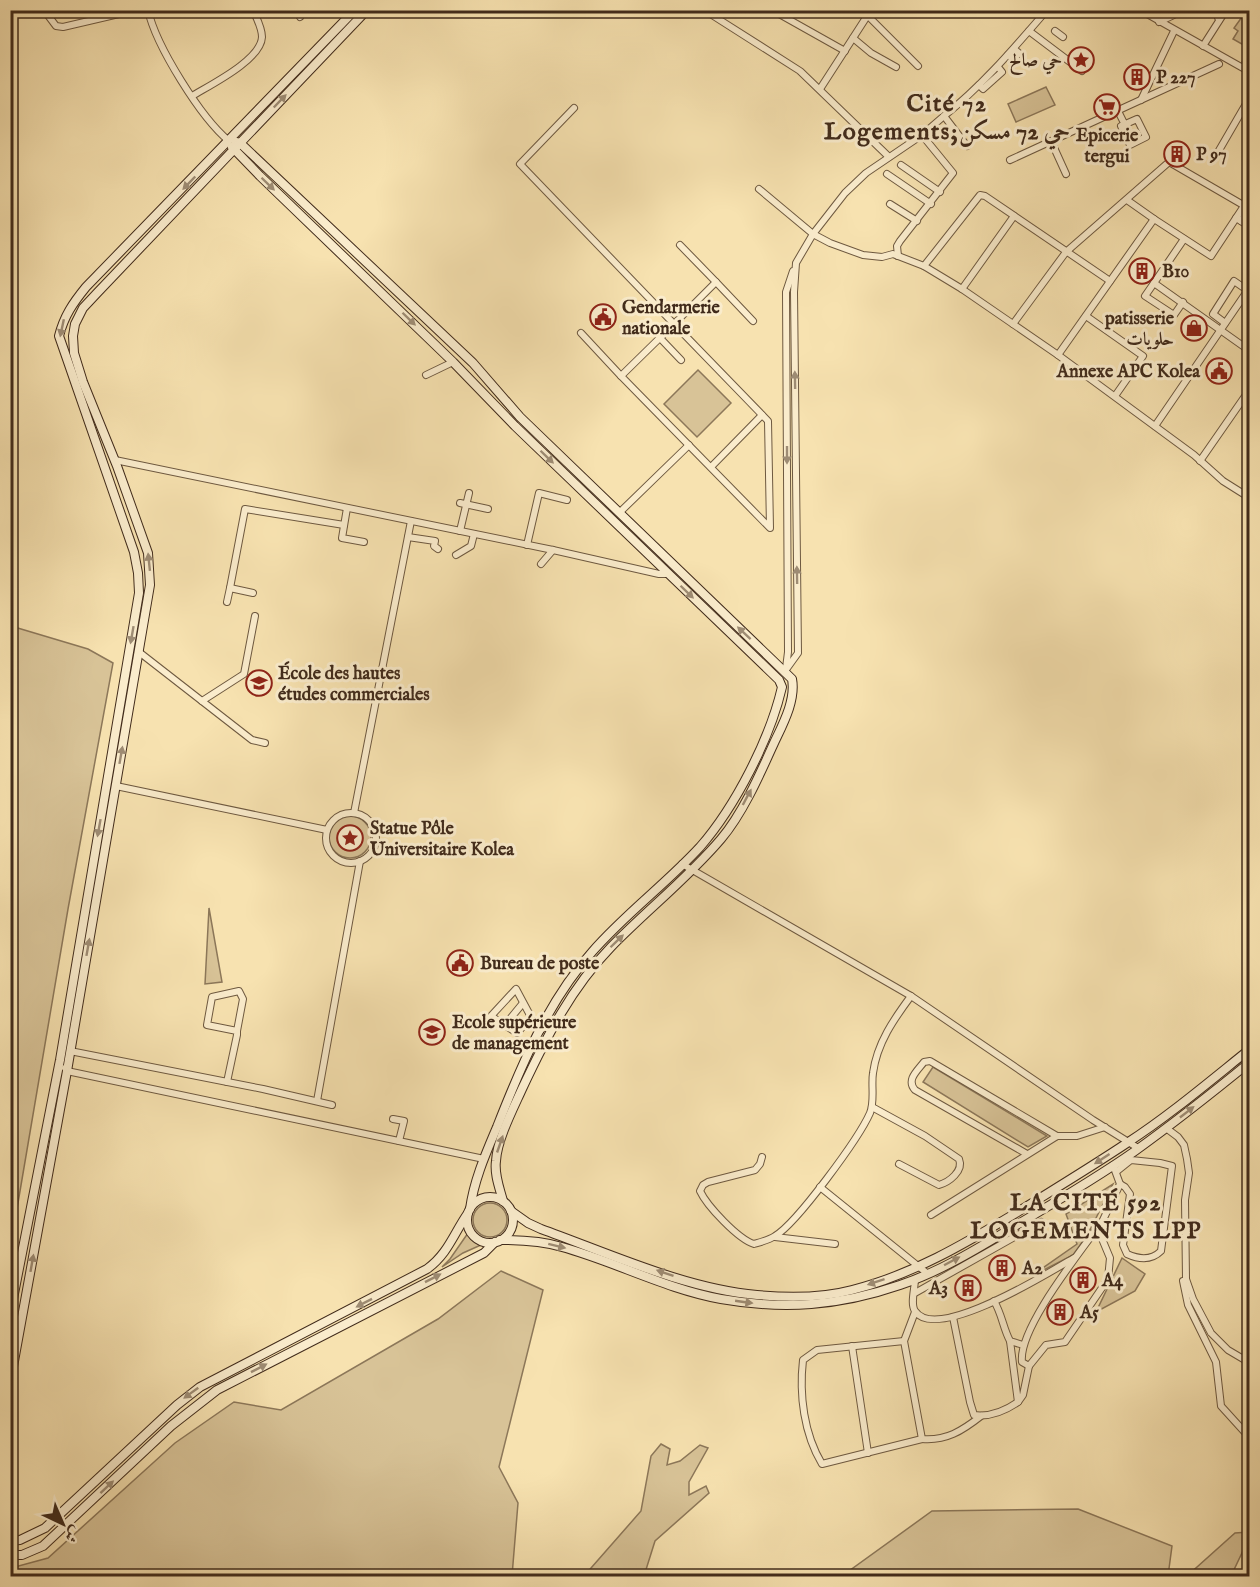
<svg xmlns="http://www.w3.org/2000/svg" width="1260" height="1587" viewBox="0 0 1260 1587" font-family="'IM FELL English',Amiri,serif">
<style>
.green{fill:#d8c397;stroke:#8c7759;stroke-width:1.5}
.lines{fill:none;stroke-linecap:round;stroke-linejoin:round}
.minor-casing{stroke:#6e5940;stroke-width:8}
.secondary-casing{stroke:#412b1b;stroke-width:10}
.minor{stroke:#faeccc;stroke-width:6}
.secondary{stroke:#faeccc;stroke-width:8}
.oneway{fill:#9e8c74}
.labels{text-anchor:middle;stroke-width:6;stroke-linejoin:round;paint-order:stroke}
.poi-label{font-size:18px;font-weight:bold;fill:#412b1b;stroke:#faeccc;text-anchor:start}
.district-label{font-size:24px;font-weight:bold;letter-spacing:1.5px;fill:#412b1b;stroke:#faeccc}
</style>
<rect width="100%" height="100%" fill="#f7e2b0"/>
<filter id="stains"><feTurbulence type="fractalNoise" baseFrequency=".00333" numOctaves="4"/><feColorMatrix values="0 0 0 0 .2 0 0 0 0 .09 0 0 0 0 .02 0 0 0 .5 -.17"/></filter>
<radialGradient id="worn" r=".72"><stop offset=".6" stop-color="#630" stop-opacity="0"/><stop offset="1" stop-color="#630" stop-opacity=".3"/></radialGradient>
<g class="green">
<polygon points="1247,10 1249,11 1249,65 1242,62 1249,48 1233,39 1238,31 1234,28"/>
<polygon points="1046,87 1055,105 1016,122 1008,104"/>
<polygon points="698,370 731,403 697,437 664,404"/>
<polygon points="11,626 88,649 113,663 68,909 11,1244"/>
<circle cx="350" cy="837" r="21"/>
<polygon points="209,908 222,982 205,984"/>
<polygon points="933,1067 1047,1136 1028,1147 923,1082"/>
<polygon points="1113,1184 1088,1234 1073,1255 1042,1271 1040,1270 1077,1244 1066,1214"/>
<circle cx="490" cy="1220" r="17"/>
<polygon points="468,1233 475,1242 481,1245 463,1253 442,1267 450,1259"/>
<polygon points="1122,1258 1145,1274 1135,1291 1096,1312"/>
<polygon points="501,1271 543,1290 499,1467 518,1503 512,1576 11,1576 11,1568 48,1558 175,1443 234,1402 281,1410 438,1319"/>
<polygon points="661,1444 670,1449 667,1465 680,1461 700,1445 708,1448 689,1482 689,1495 706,1486 709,1493 655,1541 644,1576 584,1576 641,1511 651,1456"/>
<polygon points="1078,1509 1172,1546 1168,1576 842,1576 932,1511"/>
<polygon points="1249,1532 1249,1538 1231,1576 1187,1576 1235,1533"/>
</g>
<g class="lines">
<g class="minor-casing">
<g id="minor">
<polyline points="44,10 56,26 63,27 136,10"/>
<path d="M148,10C156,46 201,118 229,141"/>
<polyline points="296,10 300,17"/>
<polyline points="712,10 712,15 800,71 889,157"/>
<polyline points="772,10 845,51"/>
<polyline points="865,10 868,16 918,66"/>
<polyline points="1140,10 1250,72"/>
<polyline points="1215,10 1219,20"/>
<polyline points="1159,22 1176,14"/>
<polyline points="1029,31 1082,71"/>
<polyline points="1055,31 1063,37"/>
<polyline points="853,38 871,53 896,67"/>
<polyline points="1203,46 1226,10"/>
<polyline points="1008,55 1014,59 1019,53 1014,49"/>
<polyline points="979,85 983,89 1002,72 998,67"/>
<polyline points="820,89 871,10"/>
<path d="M192,96C210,85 261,60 262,37C262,28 257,19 253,10"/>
<polyline points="1141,100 1174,31"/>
<polyline points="574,108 520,164 674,324 716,282 680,245"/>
<polyline points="1118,111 1134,143 1130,145 1121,126 1137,119 1146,137 1134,143"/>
<polyline points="1051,141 1066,174"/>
<path d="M967,146L944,116C983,85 1014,48 1047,10"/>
<polyline points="1214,159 1250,97"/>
<polyline points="1010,160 1219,64"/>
<polyline points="901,165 940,192"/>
<polyline points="887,174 931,204"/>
<polyline points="759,189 813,234 830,243 863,255 882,257 893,254 924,266 962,289 1058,355 1194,455 1223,481 1250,498"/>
<polyline points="1127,200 1154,219"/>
<polyline points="890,204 917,221"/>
<polyline points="1236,218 1250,227"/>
<polyline points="1241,221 1245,215 1250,217"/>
<polyline points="1184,239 1154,283 1250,351"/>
<polyline points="898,256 897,246 900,241 953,173 922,135"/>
<polyline points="924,266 980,195 985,196 1110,281"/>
<polyline points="716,282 753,321"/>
<polyline points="1154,283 1145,296 1174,315 1183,302"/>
<polyline points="962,289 1014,216"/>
<polyline points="1086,316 1143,356 1115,396"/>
<polyline points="1225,323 1213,314 1234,281 1247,290"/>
<polygon points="674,324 768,421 770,528 621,376"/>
<polyline points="1013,324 1066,252 1169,162 1250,209"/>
<polyline points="581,333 621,376"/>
<polyline points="660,338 681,360"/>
<polyline points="1058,355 1154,219 1211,256 1244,206"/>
<polyline points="426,375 453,362"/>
<polyline points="1155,426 1250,287"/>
<polyline points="115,460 553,550 659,574 669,574"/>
<polyline points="1200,461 1250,389"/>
<polyline points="711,467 762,415"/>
<polyline points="460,503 488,509"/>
<polyline points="347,508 342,538 364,542"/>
<polyline points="619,513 689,445"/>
<polyline points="460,531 469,493"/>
<polyline points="408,537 435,541 434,546 438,549"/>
<polyline points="527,545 539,493 567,500"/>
<polyline points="456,555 471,546 474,534"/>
<polyline points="541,564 553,550"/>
<polyline points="230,588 245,509 344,525"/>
<polyline points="227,602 230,588 253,593"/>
<polyline points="139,652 252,740 265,743"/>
<polyline points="786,668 788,652 786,292 793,271"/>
<polyline points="785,671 798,653 794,292 796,263 813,234 845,193 866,173 922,135 944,116"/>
<polyline points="202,701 244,674 255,616"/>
<polyline points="116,786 327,830"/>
<circle cx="351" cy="838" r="25"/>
<polyline points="354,813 411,521"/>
<polyline points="682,864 911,996 1093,1120 1138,1148"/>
<polyline points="525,1024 517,1033 491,1016 516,989 531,1017 525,1024 541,1030"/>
<polyline points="505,1025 523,1003"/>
<polyline points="70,1051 263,1089 332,1105"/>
<polyline points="65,1068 67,1071 484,1159"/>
<polyline points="227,1082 237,1035 237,1031 243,999 239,991 212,997 207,1025 237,1031"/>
<polyline points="317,1101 360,861"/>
<path d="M872,1107L925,1136L959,1159C964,1171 949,1182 939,1185L899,1164"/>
<polyline points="393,1119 404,1121 399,1141"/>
<polyline points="1166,1128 1178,1137 1184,1145 1187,1159 1189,1173 1185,1200 1186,1279 1193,1299 1211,1333 1228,1350 1250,1363"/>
<path d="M1027,1154L915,1090C906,1080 917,1071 924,1062L930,1061L1057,1136"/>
<path d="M762,1157L760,1164L755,1170L708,1182L703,1185L700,1191C707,1206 738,1239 754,1244C761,1242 769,1240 775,1236C797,1223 859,1138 870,1113C875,1101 871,1085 873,1073C877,1043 894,1019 911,996"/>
<path d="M1116,1172L1131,1160L1160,1163L1172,1166L1161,1251C1151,1261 1138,1259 1127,1254L1123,1245L1130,1194L1125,1187L1120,1184"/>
<polyline points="820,1187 928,1274"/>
<polyline points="931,1215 1057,1136 1077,1136 1105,1127"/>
<path d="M1103,1220C1082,1250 1018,1328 1022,1362L1029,1366L1046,1345L1065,1342L1108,1279L1110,1258L1100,1234L1103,1220L1120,1184L1113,1165"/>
<polyline points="775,1237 835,1244"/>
<path d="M915,1279C915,1288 910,1304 915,1311C936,1343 1050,1272 1074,1258"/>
<polyline points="1183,1281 1188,1305 1216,1362 1221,1406 1250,1438"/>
<polyline points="915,1293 1041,1222"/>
<path d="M994,1301C1002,1314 1003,1328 1010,1341L1023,1345"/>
<path d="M915,1312L904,1341L922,1439C946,1441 962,1431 981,1416"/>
<path d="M953,1317L970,1402L974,1415C989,1417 1005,1411 1018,1402"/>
<path d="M904,1341L817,1350L803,1360C799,1395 804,1434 822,1464L922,1439"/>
<polyline points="1010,1341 1018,1402 1023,1395 1029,1366"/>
<polyline points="852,1346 868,1453"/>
</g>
</g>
<g class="secondary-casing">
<g id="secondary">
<path d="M236,142L240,143L473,363L520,417L792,679C796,700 783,724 774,743C760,774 743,813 721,839C688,878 647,910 611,947C571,988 546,1038 522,1089C513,1109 497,1140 496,1161C494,1175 500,1189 503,1201"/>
<path d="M232,147L260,176L453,362L515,426L779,680L782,687C770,739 735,807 700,847C666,884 625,914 592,952C548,1001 521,1066 497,1127C486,1153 474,1180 470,1209"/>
<circle cx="490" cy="1220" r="23"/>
<path d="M511,1211L528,1223L541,1229C608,1253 686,1289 757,1295C789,1298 822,1298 852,1290C912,1275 964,1244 1016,1213C1053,1190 1091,1167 1127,1143C1170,1115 1210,1081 1250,1049"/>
<path d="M500,1240C521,1240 542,1241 562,1247C616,1262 666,1289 721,1299C784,1310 839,1306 900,1285C942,1271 982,1246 1020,1223C1059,1200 1098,1177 1135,1151C1174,1123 1212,1093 1250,1062"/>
<path d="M10,1314L60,1060L139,593L138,573L134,552L59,336C64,316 73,303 86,287L355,10"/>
<polyline points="10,1383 67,1071 150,585 148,553 117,466 83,382 74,353 73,336 75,324 83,308 98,292 367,10"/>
<path d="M10,1541L20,1540L45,1528L177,1405L200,1387L427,1269C448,1254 454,1233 468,1213"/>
<polyline points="10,1555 22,1555 43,1546 171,1426 217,1390 484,1253 495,1242"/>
</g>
</g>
<use href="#minor" class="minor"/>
<use href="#secondary" class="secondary"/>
</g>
<defs><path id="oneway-solid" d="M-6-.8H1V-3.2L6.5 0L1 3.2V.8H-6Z" transform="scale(1.5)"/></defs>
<g class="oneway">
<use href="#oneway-solid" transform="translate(280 101) rotate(-46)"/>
<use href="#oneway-solid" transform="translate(189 183) rotate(134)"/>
<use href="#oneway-solid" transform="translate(268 184) rotate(44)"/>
<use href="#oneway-solid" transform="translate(409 319) rotate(44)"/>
<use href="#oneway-solid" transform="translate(62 328) rotate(102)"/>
<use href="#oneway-solid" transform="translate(795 380) rotate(-91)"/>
<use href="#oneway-solid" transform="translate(787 455) rotate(90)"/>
<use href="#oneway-solid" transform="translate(547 457) rotate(44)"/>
<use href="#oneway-solid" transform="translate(149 562) rotate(-96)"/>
<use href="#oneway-solid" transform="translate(797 575) rotate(-91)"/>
<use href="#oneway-solid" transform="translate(687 592) rotate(44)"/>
<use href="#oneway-solid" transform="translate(744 633) rotate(-137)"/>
<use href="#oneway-solid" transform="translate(132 635) rotate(100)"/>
<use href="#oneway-solid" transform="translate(121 755) rotate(-80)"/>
<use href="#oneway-solid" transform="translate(747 797) rotate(-62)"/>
<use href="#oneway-solid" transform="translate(99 828) rotate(100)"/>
<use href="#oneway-solid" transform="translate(617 941) rotate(-44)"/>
<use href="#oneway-solid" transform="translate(88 947) rotate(-80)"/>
<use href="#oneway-solid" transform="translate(1187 1112) rotate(-38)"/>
<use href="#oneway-solid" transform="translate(500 1144) rotate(-71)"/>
<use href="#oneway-solid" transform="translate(1102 1159) rotate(147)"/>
<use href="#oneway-solid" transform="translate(557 1246) rotate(14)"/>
<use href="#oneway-solid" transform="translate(952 1261) rotate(-28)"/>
<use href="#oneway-solid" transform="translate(32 1263) rotate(-80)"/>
<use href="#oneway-solid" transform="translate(665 1273) rotate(-161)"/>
<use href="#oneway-solid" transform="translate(433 1278) rotate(-27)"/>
<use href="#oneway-solid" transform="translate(876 1282) rotate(162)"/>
<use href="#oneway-solid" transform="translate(744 1302) rotate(8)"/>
<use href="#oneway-solid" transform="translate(364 1303) rotate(153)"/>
<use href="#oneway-solid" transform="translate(259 1368) rotate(-27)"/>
<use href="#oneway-solid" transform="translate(191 1393) rotate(144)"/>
<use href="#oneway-solid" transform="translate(107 1487) rotate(-43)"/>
</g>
<defs>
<g id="sight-ring" transform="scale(1.35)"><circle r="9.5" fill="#faeccc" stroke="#8f2418" stroke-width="1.5"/><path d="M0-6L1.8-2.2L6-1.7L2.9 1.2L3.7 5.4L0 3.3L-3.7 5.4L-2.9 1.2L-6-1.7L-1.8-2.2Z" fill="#8f2418"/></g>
<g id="building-ring" transform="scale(1.35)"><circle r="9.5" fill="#faeccc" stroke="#8f2418" stroke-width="1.5"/><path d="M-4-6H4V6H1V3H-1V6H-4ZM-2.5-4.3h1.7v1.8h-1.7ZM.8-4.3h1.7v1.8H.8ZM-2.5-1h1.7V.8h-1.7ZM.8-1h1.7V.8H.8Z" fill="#8f2418"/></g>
<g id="supermarket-ring" transform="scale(1.35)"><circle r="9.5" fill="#faeccc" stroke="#8f2418" stroke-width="1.5"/><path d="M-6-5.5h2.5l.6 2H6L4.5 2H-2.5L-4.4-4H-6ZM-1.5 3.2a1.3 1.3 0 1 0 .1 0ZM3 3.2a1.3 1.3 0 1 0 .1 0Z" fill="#8f2418"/></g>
<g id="civic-ring" transform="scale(1.35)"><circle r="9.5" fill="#faeccc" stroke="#8f2418" stroke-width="1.5"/><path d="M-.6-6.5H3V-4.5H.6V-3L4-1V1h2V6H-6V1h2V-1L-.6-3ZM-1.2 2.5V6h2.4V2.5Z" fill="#8f2418"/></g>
<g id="shop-ring" transform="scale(1.35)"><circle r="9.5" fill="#faeccc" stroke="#8f2418" stroke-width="1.5"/><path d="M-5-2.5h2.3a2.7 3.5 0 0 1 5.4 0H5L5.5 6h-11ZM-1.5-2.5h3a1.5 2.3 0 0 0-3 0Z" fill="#8f2418"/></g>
<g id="university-ring" transform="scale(1.35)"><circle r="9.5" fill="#faeccc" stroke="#8f2418" stroke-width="1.5"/><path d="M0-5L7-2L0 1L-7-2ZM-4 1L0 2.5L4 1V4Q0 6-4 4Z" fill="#8f2418"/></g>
</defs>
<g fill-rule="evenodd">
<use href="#sight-ring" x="1081" y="60"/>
<use href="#building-ring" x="1137" y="77"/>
<use href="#supermarket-ring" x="1107" y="107"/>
<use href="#building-ring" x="1177" y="154"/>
<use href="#building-ring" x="1142" y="271"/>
<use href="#civic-ring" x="603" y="317"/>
<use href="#shop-ring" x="1194" y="328"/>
<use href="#civic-ring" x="1219" y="371"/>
<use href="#university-ring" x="259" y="683"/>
<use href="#sight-ring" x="350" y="838"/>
<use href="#civic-ring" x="460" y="963"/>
<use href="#university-ring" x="432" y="1032"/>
<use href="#building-ring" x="1002" y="1268"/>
<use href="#building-ring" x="1083" y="1280"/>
<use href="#building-ring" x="968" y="1288"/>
<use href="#building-ring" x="1060" y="1312"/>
</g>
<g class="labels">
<g class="poi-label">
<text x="1062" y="66" text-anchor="end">حي صالح</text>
<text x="1156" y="83">P 227</text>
<text x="1107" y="141" text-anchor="middle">Epicerie<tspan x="1107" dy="21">tergui</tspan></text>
<text x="1196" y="160">P 97</text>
<text x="1162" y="277">B10</text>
<text x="622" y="313">Gendarmerie<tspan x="622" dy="21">nationale</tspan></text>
<text x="1174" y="324" text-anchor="end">patisserie<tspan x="1174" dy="21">حلويات</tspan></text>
<text x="1200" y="377" text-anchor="end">Annexe APC Kolea</text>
<text x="278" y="679">École des hautes<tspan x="278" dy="21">études commerciales</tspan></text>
<text x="370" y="834">Statue Pôle<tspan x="370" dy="21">Universitaire Kolea</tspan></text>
<text x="480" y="969">Bureau de poste</text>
<text x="452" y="1028">Ecole supérieure<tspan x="452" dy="21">de management</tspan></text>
<text x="1022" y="1274">A2</text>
<text x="1102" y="1286">A4</text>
<text x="948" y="1294" text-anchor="end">A3</text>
<text x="1080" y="1318">A5</text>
</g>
<g class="district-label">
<text x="947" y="111">Cité 72<tspan x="947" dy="28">Logements;حي 72 مسكن</tspan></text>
<text x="1086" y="1210">LA CITÉ 592<tspan x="1086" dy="28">LOGEMENTS LPP</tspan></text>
</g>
</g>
<rect width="1260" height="1587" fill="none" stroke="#f7e2b0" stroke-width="36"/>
<rect x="12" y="12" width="1236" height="1563" fill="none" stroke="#412b1b" stroke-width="3"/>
<rect x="18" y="18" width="1224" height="1551" fill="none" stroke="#412b1b" stroke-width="1.5"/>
<g transform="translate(63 1524) rotate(136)" stroke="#faeccc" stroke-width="4.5" paint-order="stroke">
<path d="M0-4.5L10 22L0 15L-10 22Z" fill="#412b1b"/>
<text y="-9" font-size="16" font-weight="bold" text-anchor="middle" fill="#412b1b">ش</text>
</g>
<rect width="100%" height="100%" filter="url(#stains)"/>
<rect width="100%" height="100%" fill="url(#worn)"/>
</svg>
